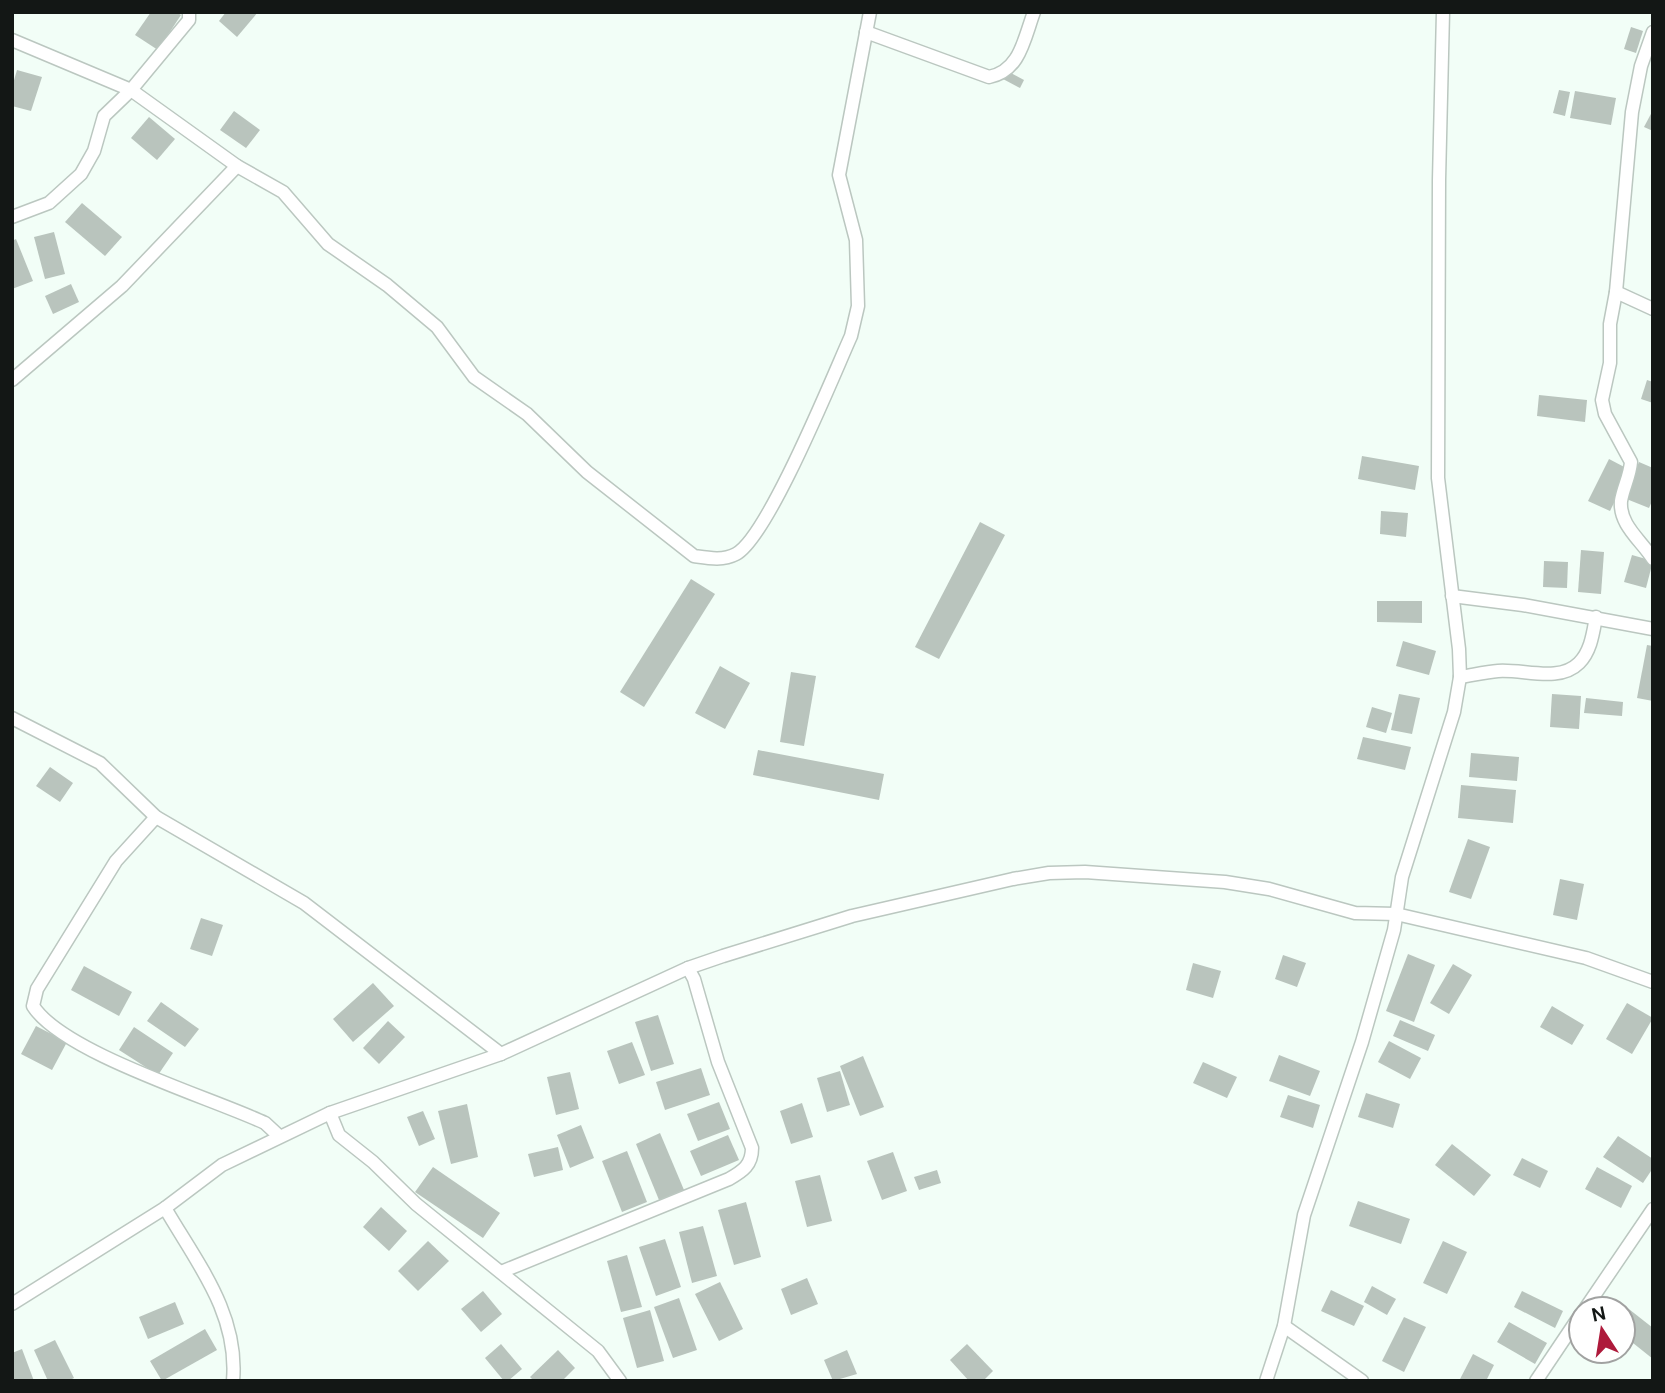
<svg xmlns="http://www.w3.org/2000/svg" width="1665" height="1393" viewBox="0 0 1665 1393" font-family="'DM Sans',sans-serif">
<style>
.building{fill:#b9c4bd}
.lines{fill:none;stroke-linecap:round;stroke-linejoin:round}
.street-casing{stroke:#bbc7c0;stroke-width:15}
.street{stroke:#fff;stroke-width:12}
</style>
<rect width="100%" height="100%" fill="#f2fef7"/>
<g class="building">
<polygon points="151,12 176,12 181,15 158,50 135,35"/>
<polygon points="226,12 258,12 237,37 219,21"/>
<polygon points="1631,27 1643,31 1636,53 1624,49"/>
<polygon points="17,70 42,77 31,111 12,106 12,87"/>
<polygon points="1007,71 1024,80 1020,88 1003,79"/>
<polygon points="1559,90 1570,92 1565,116 1553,113"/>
<polygon points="1575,91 1616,98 1611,125 1570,118"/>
<polygon points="1653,110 1653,131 1644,127"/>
<polygon points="234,111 260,130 246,148 220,130"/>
<polygon points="149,117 175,139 157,160 131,138"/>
<polygon points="82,203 122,237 105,256 65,222"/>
<polygon points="54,232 65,274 45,279 34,237"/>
<polygon points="16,239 33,281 12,289 12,241"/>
<polygon points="71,284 79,302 53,314 45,296"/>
<polygon points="1647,380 1653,382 1653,403 1641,399"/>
<polygon points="1539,395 1587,400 1585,422 1537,416"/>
<polygon points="1362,456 1419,466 1415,490 1358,479"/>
<polygon points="1609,459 1630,470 1610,511 1588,501"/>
<polygon points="1639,462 1653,468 1653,499 1649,508 1624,498"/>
<polygon points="1381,511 1408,513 1406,537 1380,534"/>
<polygon points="980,522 1005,535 939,659 915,647"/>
<polygon points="1581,550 1604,552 1601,594 1578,592"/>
<polygon points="1632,555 1653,561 1646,588 1624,582"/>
<polygon points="1544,561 1568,562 1567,588 1543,587"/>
<polygon points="691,579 715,594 644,707 620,692"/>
<polygon points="1377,601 1422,601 1422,623 1377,622"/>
<polygon points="1403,641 1436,651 1429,675 1396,666"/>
<polygon points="1647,645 1653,646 1653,701 1637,698"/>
<polygon points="720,666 750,683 725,729 695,713"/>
<polygon points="791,672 816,676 804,746 780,742"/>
<polygon points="1399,694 1420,698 1412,734 1391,730"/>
<polygon points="1552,694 1581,696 1579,729 1550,727"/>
<polygon points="1586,698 1623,702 1622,716 1584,713"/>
<polygon points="1372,707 1392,713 1386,733 1366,727"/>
<polygon points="1363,737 1411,747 1405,770 1357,759"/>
<polygon points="758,750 884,774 879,800 753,775"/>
<polygon points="1471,753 1519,757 1517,781 1469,777"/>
<polygon points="50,767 73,783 60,802 36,786"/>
<polygon points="1461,785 1516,790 1513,823 1458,818"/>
<polygon points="1468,839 1490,847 1471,899 1449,892"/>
<polygon points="1560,879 1584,884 1577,920 1553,915"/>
<polygon points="201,918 223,925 212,956 190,949"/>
<polygon points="1408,954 1435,965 1414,1022 1386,1011"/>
<polygon points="1283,955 1306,963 1297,987 1275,979"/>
<polygon points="1193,963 1221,971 1213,998 1186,990"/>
<polygon points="1453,964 1472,975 1449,1014 1430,1003"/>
<polygon points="84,966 132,992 119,1016 71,990"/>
<polygon points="373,983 394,1006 353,1042 333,1019"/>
<polygon points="161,1002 199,1029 185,1047 147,1021"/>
<polygon points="1627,1003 1653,1018 1632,1054 1606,1039"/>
<polygon points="1552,1006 1584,1025 1572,1045 1540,1027"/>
<polygon points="658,1015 674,1064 651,1071 635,1022"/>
<polygon points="1400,1020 1435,1035 1428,1051 1393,1036"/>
<polygon points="388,1021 405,1037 379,1064 363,1048"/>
<polygon points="36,1026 67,1042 52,1070 21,1054"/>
<polygon points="134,1027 173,1053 158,1075 119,1050"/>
<polygon points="1389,1041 1421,1058 1410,1079 1378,1062"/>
<polygon points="632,1042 645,1075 619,1084 607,1051"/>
<polygon points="1279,1055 1320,1071 1310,1096 1269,1081"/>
<polygon points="863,1056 884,1107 860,1116 840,1066"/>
<polygon points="1203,1062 1237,1077 1227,1098 1193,1083"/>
<polygon points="701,1068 710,1095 665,1110 656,1082"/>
<polygon points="840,1071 850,1105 827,1112 817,1078"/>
<polygon points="570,1072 579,1109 556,1115 547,1077"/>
<polygon points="1366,1093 1400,1104 1393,1128 1358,1117"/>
<polygon points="1288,1095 1320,1105 1313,1128 1280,1117"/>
<polygon points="719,1102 730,1129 698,1141 687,1114"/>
<polygon points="802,1103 813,1137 791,1144 780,1111"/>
<polygon points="467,1104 478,1157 451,1164 438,1111"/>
<polygon points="423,1111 435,1139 419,1146 407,1117"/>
<polygon points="581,1125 594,1158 570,1168 557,1135"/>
<polygon points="660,1133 684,1190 659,1200 636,1144"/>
<polygon points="728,1135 739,1160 701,1176 690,1151"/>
<polygon points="1618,1136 1653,1159 1653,1168 1643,1183 1603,1157"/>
<polygon points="1452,1144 1491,1175 1474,1196 1435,1165"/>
<polygon points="558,1147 563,1170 534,1177 528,1154"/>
<polygon points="627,1151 647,1202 622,1212 602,1161"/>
<polygon points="893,1152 907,1191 882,1200 867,1161"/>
<polygon points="1522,1158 1548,1171 1540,1188 1513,1175"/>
<polygon points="433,1167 500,1213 483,1238 415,1192"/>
<polygon points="1597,1167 1632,1186 1621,1208 1585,1189"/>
<polygon points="937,1170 941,1183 919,1190 914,1177"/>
<polygon points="820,1175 832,1221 807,1227 795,1181"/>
<polygon points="1358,1201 1410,1219 1401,1244 1349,1226"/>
<polygon points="746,1202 761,1257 734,1265 718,1210"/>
<polygon points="381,1207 407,1231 389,1251 363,1227"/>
<polygon points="703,1226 717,1276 692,1283 679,1232"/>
<polygon points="665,1239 681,1287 656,1296 639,1247"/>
<polygon points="428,1241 449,1261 418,1291 398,1271"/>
<polygon points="1443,1241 1467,1252 1447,1294 1423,1283"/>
<polygon points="627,1255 642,1307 621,1312 607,1261"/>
<polygon points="807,1278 818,1304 791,1315 781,1289"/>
<polygon points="720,1282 743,1329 719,1341 695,1294"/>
<polygon points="1372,1286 1396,1299 1387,1315 1364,1302"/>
<polygon points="1331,1290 1364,1306 1354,1326 1321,1311"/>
<polygon points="483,1291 502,1314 481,1332 461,1309"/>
<polygon points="1522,1291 1563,1311 1555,1328 1514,1307"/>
<polygon points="679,1298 697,1350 673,1358 654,1307"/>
<polygon points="175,1302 184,1324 148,1339 139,1317"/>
<polygon points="1625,1306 1653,1328 1653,1359 1623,1335"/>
<polygon points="650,1310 664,1361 637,1368 623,1318"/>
<polygon points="1404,1317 1426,1327 1404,1372 1382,1361"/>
<polygon points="1509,1322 1547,1343 1535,1364 1497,1342"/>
<polygon points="205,1329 217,1350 162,1381 150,1361"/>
<polygon points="55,1340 74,1378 68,1381 48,1381 34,1350"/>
<polygon points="501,1344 522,1369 508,1381 504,1381 485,1358"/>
<polygon points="967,1344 993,1371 983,1381 969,1381 950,1360"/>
<polygon points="22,1349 34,1381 12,1381 12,1353"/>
<polygon points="558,1350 575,1368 562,1381 534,1381 530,1377"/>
<polygon points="847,1350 857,1374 833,1381 824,1360"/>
<polygon points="1473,1354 1494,1365 1486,1381 1459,1381"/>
</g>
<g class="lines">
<g class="street-casing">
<g id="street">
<path d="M866,32L989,77C1020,71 1024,39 1034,12"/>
<path d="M1653,32L1641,66L1632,112L1616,292L1610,324V363L1602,400L1605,414L1631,462C1630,476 1623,488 1621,501C1619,525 1641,540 1653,559"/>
<path d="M12,40L131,90L237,166L283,192L328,244L387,285L437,327L474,377L527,414L587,472L694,556C708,558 723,561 736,554C768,537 833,376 851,336L858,306L856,240L839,175L870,12"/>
<polyline points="12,217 49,203 81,174 94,151 104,116 131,90 189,20 189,12"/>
<polyline points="1616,292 1653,309"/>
<polyline points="12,380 122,286 237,166"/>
<polyline points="1452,596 1523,605 1653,629"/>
<path d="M1460,677C1473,675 1486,672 1498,671C1524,669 1559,683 1579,663C1591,651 1593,633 1596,617"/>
<polyline points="12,718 100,763 156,817 304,903 501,1054"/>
<path d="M156,817L116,861L37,989L33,1006C63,1053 209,1097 265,1123L279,1136"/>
<polyline points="330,1113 339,1135 373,1162 416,1204 598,1351 620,1381"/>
<path d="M165,1208C197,1263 239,1314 233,1381"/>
<path d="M501,1272L729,1179C743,1171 752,1165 752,1148L718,1062L694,979L688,968"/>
<polyline points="12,1304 165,1208 222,1165 330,1113 501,1054 688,968 723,956 852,916 1013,879 1049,873 1085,872 1225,882 1269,889 1355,913 1396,914 1586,958 1653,982"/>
<polyline points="1585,1309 1653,1209"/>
<polyline points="1284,1326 1362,1381"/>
<polyline points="1266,1381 1284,1326 1304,1215 1362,1042 1394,930 1402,877 1454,712 1460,677 1459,649 1438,478 1439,180 1443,12"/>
<polyline points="1536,1381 1581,1314"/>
</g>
</g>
<use href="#street" class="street"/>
</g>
<rect width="1665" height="1393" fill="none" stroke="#131715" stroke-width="28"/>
<g transform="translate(1602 1330) rotate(348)"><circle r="33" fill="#ffffff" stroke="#a1a2a1" stroke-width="2"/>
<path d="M0-5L12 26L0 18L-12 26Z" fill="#ae1a3b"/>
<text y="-10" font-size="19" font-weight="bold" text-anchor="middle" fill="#131715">N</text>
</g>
</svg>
